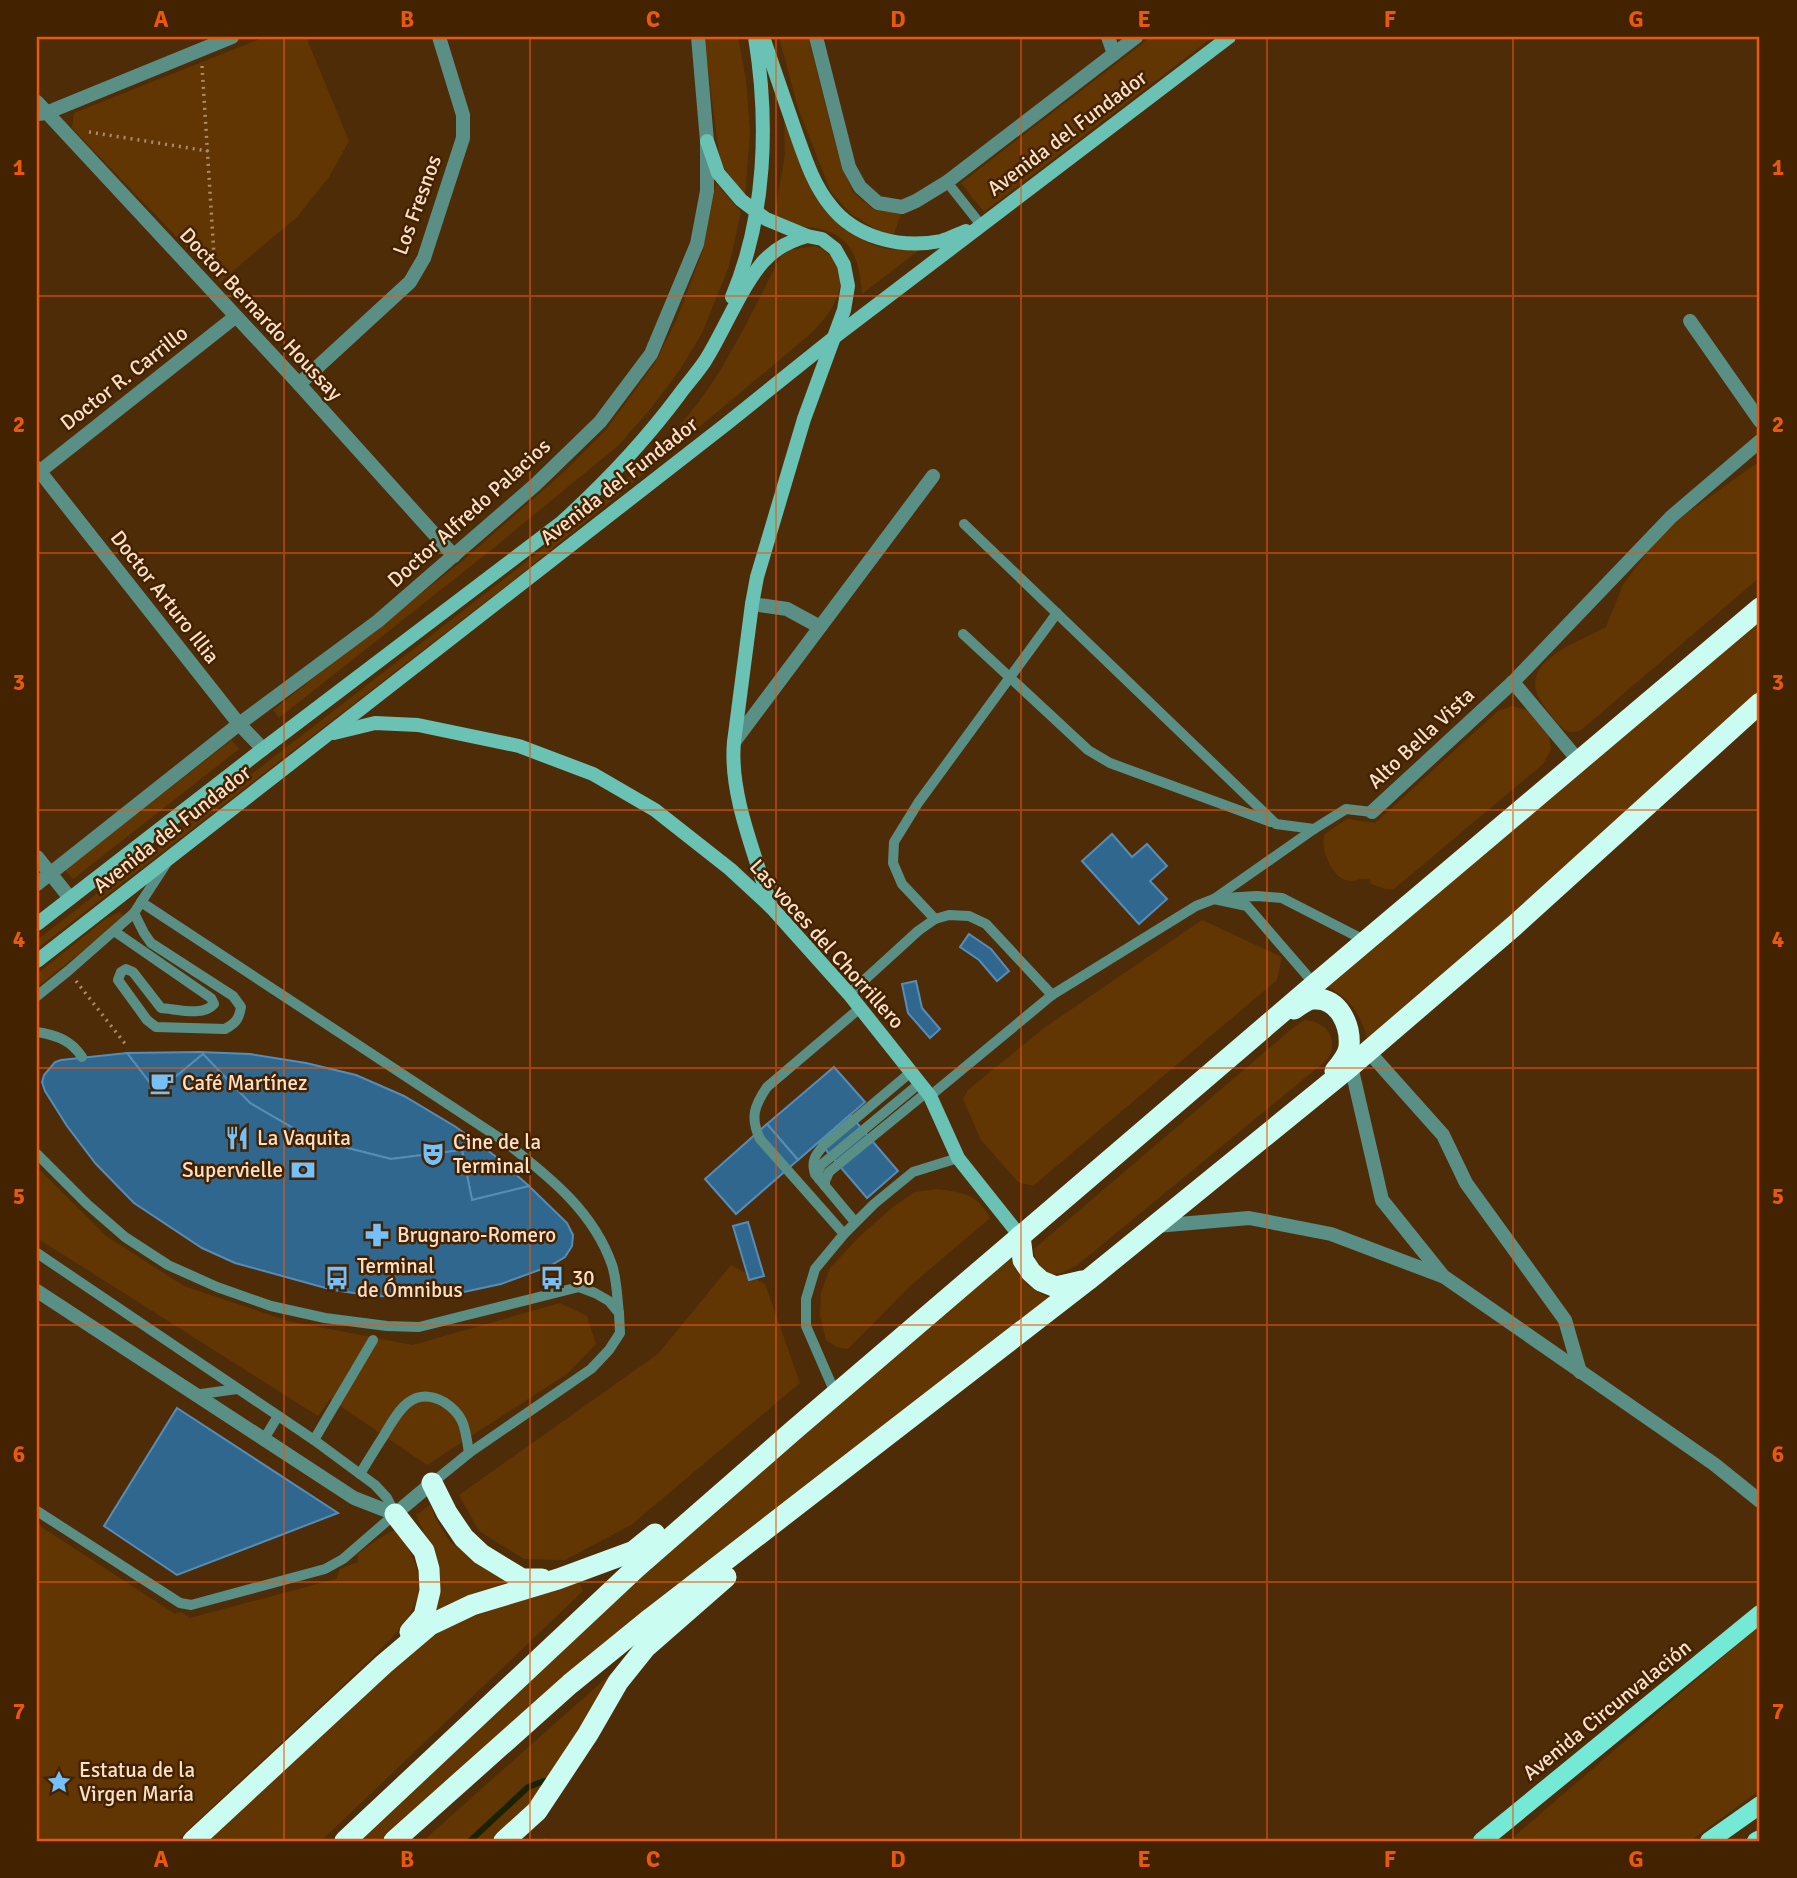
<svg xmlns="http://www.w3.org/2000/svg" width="1797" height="1878" viewBox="0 0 1797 1878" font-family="Signika,sans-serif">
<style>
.green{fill:#623603}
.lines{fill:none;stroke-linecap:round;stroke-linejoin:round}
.stream{stroke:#1a2203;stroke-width:6}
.building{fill:#30678e;stroke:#568db6;stroke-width:2}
.path{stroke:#a98b6e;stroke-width:3.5;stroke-dasharray:2 5;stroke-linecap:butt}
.lane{stroke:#5a8f86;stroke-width:10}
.street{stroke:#5a8f86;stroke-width:14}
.secondary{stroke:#69c2b3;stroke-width:14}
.primary{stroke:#73e9d6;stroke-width:18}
.highway{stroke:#cafcf2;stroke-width:21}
.grid{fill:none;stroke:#e8590c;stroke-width:2;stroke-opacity:0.55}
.labels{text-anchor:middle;stroke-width:5;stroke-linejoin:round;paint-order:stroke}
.street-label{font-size:21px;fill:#fbe0c9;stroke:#432200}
.poi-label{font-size:21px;fill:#fbe0c9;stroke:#432200;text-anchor:start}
.neatline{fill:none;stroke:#e8590c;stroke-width:2.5}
.grid-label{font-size:23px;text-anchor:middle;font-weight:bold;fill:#e8590c}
</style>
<rect width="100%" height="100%" fill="#4e2c08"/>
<g class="green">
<polygon points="265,37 306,37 349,141 329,177 297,217 220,282 72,128 74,113"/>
<polygon points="704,37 738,37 746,80 750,132 745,196 720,162"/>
<polygon points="779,37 808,37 841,165 853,192 874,210 901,214 893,237 879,231 851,214 831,192 798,108"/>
<polygon points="1151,37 1213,37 984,212 961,183"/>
<path d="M784,116C793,141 800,169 813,193C830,221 863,248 897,250C904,251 911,250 919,250L862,294C860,268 856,241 827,231C818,227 809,228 800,226C792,224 783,220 774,217L785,155Z"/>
<polygon points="716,183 741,212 729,266 702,333 681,368 652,407 619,445 491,550 279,718 273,710 460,563 565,471 605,431 655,363 677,319 703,250"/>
<path d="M815,246C823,249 828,252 833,259C853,286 828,318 808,336L617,496L516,578L37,949V940L512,573L612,493L677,429L698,403L720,371L742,332L781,256L790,250Z"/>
<path d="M1760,463V577L1581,730C1578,731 1573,733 1570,732C1563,731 1558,724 1554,719C1541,703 1527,686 1541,667C1555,649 1586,638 1606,627L1623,585L1655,541L1687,513L1753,466Z"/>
<path d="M1760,620V690L1471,953L1367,1040C1362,1014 1349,998 1326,986Z"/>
<path d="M1512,706L1527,710L1539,722L1549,735L1551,750L1543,764L1394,889H1386L1371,884L1369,879C1360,878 1359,880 1352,881C1336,882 1325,859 1324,846C1323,842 1324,838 1325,834L1347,819L1375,823L1498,711Z"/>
<polygon points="232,740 239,749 73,879 65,870"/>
<polygon points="120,912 123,916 120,921 37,987 37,974 107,918"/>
<polygon points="1202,920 1282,957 1277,980 1033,1186 1018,1182 981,1140 963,1099 968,1090 1044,1028"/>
<path d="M1304,1020C1319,1021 1334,1030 1332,1047C1332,1052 1329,1055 1328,1059L1076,1266L1061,1273L1049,1275L1035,1261L1034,1249L1294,1027Z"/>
<polygon points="37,1167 106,1236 184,1286 288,1321 413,1345 560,1303 587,1316 596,1344 568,1373 427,1465 330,1399 318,1416 37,1238"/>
<path d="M938,1189C964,1193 976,1193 990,1218L910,1286L848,1349L837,1347L826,1340L820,1315L821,1293L830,1268L860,1236L893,1207L915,1192Z"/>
<path d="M1010,1256C1020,1278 1026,1288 1049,1297L652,1604L568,1675L380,1841H361L585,1629L673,1549Z"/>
<polygon points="731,1265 765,1284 800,1383 631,1525 565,1560 524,1559 479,1531 459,1495 658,1354"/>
<path d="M430,1505L437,1521L450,1542L508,1582L464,1597L436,1610C448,1575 430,1546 416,1515Z"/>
<path d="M37,1524L175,1614L181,1612L190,1618L336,1579L340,1569L358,1562V1554L378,1539L398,1528C406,1544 417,1561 419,1579C423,1610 392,1637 372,1658L176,1841H37Z"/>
<polygon points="579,1582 583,1591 321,1841 207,1841 369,1689 425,1642 456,1622"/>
<polygon points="1760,1625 1760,1790 1690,1841 1509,1841"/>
<polygon points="623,1663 528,1809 494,1841 423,1841"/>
</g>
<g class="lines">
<polyline class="stream" points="470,1841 528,1787 544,1781"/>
</g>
<g class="building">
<polygon points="1112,834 1132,857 1147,844 1167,866 1150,881 1167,899 1139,924 1082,861"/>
<polygon points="969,934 991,949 1009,971 997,981 979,960 960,947"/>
<polygon points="916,981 922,1008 940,1029 930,1038 908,1013 902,984"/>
<polygon points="200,1052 250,1054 306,1063 356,1075 404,1096 456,1127 495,1156 529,1186 472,1200 462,1150 391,1159 312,1139 250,1103 203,1054 157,1092 127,1053"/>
<polygon points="127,1053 157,1092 203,1054 250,1103 312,1139 391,1159 462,1150 472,1200 529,1186 567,1223 573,1235 572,1246 565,1257 550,1266 501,1284 459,1293 417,1297 375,1296 333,1290 235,1263 202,1248 134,1203 96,1164 67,1126 45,1091 42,1082 44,1075 55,1062 61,1060"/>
<polygon points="834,1067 865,1102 798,1160 767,1124"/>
<polygon points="850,1115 898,1171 867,1198 819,1142"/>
<polygon points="767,1124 798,1160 736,1214 705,1179"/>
<polygon points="748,1222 764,1276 749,1280 733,1226"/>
<polygon points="177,1408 338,1513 177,1575 104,1526"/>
</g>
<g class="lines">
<g class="path">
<polyline points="202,66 215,271"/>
<polyline points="89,132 208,151"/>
<polyline points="76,981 126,1045"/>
<polyline points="545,1841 549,1838"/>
</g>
<g class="lane">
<polyline points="947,182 981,225"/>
<polyline points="964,524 1276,824 1314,829"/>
<polyline points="963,634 1088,750 1110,763 1271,822"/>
<polyline points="1224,898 1257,896 1282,898 1366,941"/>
<polyline points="1214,899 1247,906 1317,987"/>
<path d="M141,902L504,1141C548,1176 593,1210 612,1265C617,1280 617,1298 619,1313"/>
<polyline points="935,919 902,884 893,863 894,842 918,803 1057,613"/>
<path d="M114,931L211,998L214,1004C203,1017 177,1009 161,1008L133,972L126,969L121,972L118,980L147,1020L156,1027L225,1029C236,1023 239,1019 241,1007L233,996L151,943L144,933L134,913"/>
<polyline points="849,994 918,931 935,919 949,915 969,916 986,924 1052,995"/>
<polyline points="37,996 68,971 134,913 166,864"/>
<path d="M37,1032C56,1035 71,1040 82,1057"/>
<polyline points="930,1096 1052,995 1196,906 1214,899 1314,829 1346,809 1372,812"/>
<polyline points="37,1154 87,1204 125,1237 168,1265 217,1287 271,1306 325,1318 387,1326 419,1327 579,1287 595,1293 609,1301 619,1313 620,1333 609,1350 591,1369 469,1453 432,1483"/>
<polyline points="819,1179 818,1172 821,1165 920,1083"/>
<polyline points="825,1186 825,1181 829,1172 927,1092"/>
<path d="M855,1222L815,1174C811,1161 815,1155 824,1145L911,1072"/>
<path d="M844,1234L760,1139C750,1118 754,1106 767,1087L860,1008"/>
<polyline points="37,1253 314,1440 360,1474 375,1485 387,1498 395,1514 343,1559 325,1569 191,1605 180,1603 37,1511"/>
<polyline points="194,1395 237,1389"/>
<polyline points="836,1395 806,1326 806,1299 815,1269 844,1234 874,1204 913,1172 958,1158"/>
<polyline points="264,1439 278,1416"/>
<polyline points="314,1440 373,1340"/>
<path d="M360,1474C368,1461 375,1449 383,1437C397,1413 412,1384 444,1402C466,1416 465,1430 469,1453"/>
</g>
<g class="street">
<polyline points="816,37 849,167 860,187 878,203 902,207 916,201 947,182 1136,37"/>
<polyline points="1108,37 1114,54"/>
<polyline points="37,102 299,384 454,556"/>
<polyline points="38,114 46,113 232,37"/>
<polyline points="1690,321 1760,421"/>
<polyline points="299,384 410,282 424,258 463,138 463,115 439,37"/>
<polyline points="37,468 239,724 263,749"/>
<polyline points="39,472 235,317"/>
<polyline points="752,604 787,609 820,627"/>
<polyline points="1513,682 1578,760"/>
<polyline points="734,742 933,476"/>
<polyline points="1372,812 1513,682 1671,517 1760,441"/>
<polyline points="37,857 70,898"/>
<polyline points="37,884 239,724 378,621 535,485 600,422 651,354 697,244 707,191 707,141 698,37"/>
<polyline points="1368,1051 1443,1135 1466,1183 1565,1320 1580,1372"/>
<polyline points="1351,1066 1382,1200 1443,1276 1714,1464 1760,1501"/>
<polyline points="1156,1226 1249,1218 1331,1234 1442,1276"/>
<polyline points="37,1291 354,1498 395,1514 432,1483"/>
</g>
<g class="secondary">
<path d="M763,37C774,69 785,101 796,133C805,158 813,184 830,205C855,238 901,249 941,241C949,239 958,234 966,231"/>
<path d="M707,141L718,173L741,200L766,219L807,236L822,239L835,249L844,265L848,286L844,310L804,419L757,577L752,604L734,742C729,795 756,856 771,907"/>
<path d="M732,297C766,216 769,122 755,37"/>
<polyline points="334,733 375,723 418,725 519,746 593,774 655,810 730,869 772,908 849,994 930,1096 958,1158 1020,1236"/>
<path d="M37,924L263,749L562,522C605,483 644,442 679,395C687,384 697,373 705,361C724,331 739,291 762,263C774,249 789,241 807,236"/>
<polyline points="37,961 725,425 836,336 1229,37"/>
</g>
<g class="primary">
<polyline points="1482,1841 1760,1614"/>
<polyline points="1709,1841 1760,1805"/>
<polyline points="1756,1841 1760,1839"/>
</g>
<g class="highway">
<path d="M1294,1009C1300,1005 1307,999 1314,999C1339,997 1351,1026 1349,1047C1348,1055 1340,1065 1335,1071"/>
<polyline points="1020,1236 1023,1260 1031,1272 1041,1281 1056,1287 1082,1281"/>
<polyline points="432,1483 447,1513 464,1538 481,1554 522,1579 542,1579"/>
<polyline points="395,1514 424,1551 429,1569 430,1591 424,1616 410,1632"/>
<polyline points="193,1841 384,1664 430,1625 472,1605 558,1579 634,1551 655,1534"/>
<polyline points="345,1841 636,1568 794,1430 1315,984 1760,608"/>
<polyline points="394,1841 570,1684 651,1618 1088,1280 1351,1066 1514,926 1760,703"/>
<polyline points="504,1841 537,1811 588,1734 618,1682 646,1647 726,1577"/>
</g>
</g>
<path class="grid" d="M284,37V1841M530,37V1841M776,37V1841M1021,37V1841M1267,37V1841M1513,37V1841M37,296H1760M37,553H1760M37,810H1760M37,1068H1760M37,1325H1760M37,1582H1760"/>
<defs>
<g id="cafe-bare" transform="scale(1.89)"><path d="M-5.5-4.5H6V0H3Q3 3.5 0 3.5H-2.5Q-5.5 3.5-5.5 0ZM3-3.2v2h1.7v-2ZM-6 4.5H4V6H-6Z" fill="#76c0f7" stroke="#432200" stroke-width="2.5" paint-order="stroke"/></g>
<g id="restaurant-bare" transform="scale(1.89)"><path d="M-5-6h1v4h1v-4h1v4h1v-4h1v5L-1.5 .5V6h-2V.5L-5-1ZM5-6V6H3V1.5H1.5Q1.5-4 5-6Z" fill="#76c0f7" stroke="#432200" stroke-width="2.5" paint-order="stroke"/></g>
<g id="theatre-bare" transform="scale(1.89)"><path d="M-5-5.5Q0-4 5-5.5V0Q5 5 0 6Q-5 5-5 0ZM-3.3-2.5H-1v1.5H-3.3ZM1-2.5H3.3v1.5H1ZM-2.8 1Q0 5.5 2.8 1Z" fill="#76c0f7" stroke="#432200" stroke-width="2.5" paint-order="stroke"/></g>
<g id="bank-bare" transform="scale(1.89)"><path d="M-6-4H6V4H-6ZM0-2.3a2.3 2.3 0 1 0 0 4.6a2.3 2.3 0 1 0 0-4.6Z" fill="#76c0f7" stroke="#432200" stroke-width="2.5" paint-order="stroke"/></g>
<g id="pharmacy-bare" transform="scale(1.89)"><path d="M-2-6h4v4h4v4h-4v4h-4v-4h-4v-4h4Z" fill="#76c0f7" stroke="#432200" stroke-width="2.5" paint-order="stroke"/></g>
<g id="bus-bare" transform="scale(1.89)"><path d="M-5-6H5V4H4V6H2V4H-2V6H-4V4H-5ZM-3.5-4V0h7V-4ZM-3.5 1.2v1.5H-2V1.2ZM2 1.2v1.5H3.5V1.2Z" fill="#76c0f7" stroke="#432200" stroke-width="2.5" paint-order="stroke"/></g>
<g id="sight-bare" transform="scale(1.89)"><path d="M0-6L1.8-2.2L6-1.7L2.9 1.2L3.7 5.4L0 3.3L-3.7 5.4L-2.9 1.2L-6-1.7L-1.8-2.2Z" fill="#76c0f7" stroke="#432200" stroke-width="2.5" paint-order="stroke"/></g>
</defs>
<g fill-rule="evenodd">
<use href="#cafe-bare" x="162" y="1083"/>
<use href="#restaurant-bare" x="237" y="1138"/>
<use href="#theatre-bare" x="433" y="1154"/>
<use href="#bank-bare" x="303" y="1170"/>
<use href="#pharmacy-bare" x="377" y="1235"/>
<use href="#bus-bare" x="337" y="1278"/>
<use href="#bus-bare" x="552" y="1278"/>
<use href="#sight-bare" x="59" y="1782"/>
</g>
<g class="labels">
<g class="street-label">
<text transform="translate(1067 133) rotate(-37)" y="7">Avenida del Fundador</text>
<text transform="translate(417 205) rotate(-70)" y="7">Los Fresnos</text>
<text transform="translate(261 314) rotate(47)" y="7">Doctor Bernardo Houssay</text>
<text transform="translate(124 378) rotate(-38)" y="7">Doctor R. Carrillo</text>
<text transform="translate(619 481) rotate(-38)" y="7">Avenida del Fundador</text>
<text transform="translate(469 513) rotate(-42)" y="7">Doctor Alfredo Palacios</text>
<text transform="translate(165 597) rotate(52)" y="7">Doctor Arturo Illia</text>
<text transform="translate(1421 738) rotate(-43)" y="7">Alto Bella Vista</text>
<text transform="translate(172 829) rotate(-38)" y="7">Avenida del Fundador</text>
<text transform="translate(827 944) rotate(48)" y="7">Las voces del Chorrillero</text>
<text transform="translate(1607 1710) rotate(-39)" y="7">Avenida Circunvalación</text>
</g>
<g class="poi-label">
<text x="182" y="1090">Café Martínez</text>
<text x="257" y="1145">La Vaquita</text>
<text x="453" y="1149">Cine de la<tspan x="453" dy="24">Terminal</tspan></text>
<text x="283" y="1177" text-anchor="end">Supervielle</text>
<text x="397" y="1242">Brugnaro-Romero</text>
<text x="357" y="1273">Terminal<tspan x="357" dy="24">de Ómnibus</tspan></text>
<text x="572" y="1285">30</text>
<text x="79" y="1777">Estatua de la<tspan x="79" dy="24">Virgen María</tspan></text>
</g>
</g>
<rect width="1797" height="1878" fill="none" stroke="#432200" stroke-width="77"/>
<rect x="38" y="38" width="1720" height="1802" class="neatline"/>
<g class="grid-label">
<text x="161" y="27">A</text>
<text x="407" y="27">B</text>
<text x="653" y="27">C</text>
<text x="898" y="27">D</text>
<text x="1144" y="27">E</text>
<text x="1390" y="27">F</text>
<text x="1636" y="27">G</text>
<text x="19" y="175">1</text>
<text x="1778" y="175">1</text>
<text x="19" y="432">2</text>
<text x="1778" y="432">2</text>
<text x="19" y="690">3</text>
<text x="1778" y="690">3</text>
<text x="19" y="947">4</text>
<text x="1778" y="947">4</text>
<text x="19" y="1204">5</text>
<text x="1778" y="1204">5</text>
<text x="19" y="1462">6</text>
<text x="1778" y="1462">6</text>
<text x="19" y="1719">7</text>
<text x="1778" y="1719">7</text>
<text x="161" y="1867">A</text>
<text x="407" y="1867">B</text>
<text x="653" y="1867">C</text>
<text x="898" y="1867">D</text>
<text x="1144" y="1867">E</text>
<text x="1390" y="1867">F</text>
<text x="1636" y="1867">G</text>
</g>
</svg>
